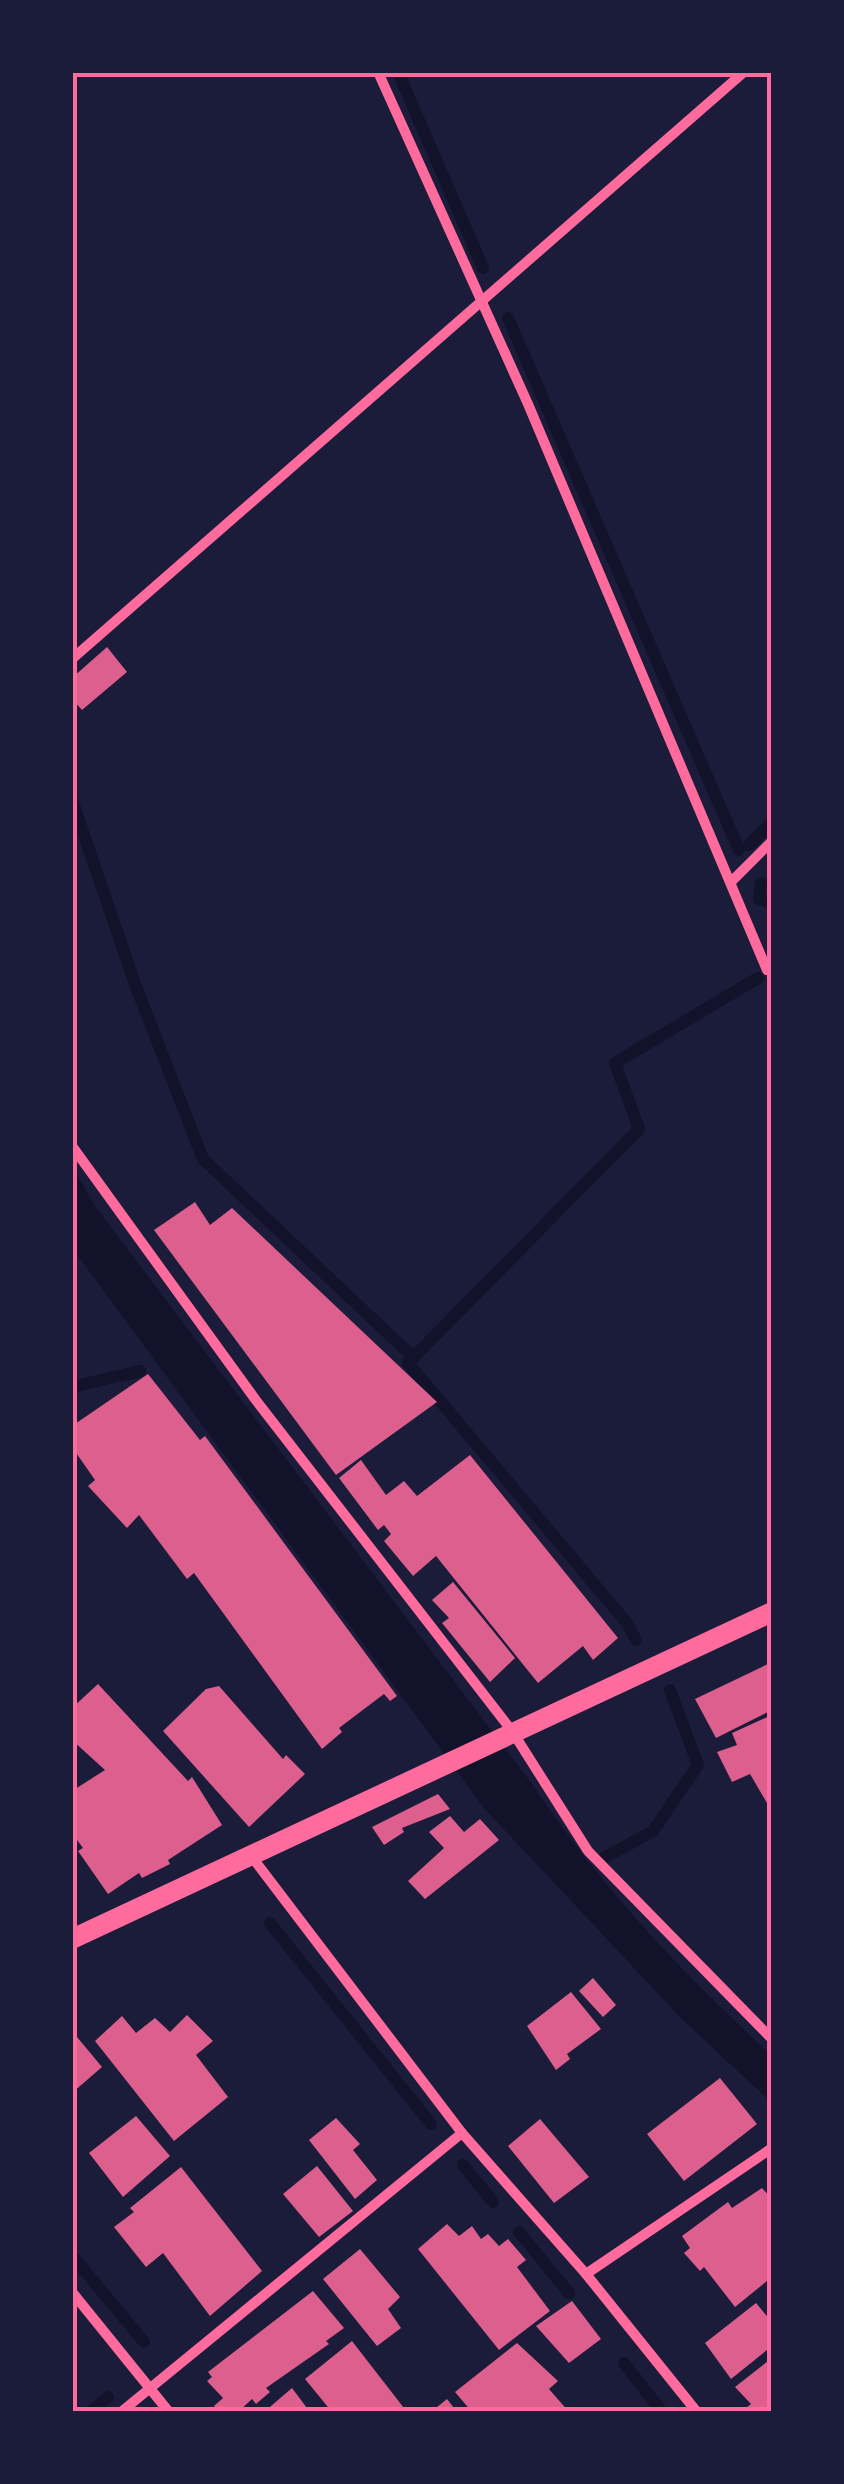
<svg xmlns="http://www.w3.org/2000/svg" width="844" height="2484" viewBox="0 0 844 2484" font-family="Overpass,sans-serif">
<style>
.water{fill:#12122b}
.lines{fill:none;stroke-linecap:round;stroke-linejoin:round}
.stream{stroke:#12122b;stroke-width:12}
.building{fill:#dd5f8e}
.minor{stroke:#ff6b9d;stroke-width:10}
.secondary{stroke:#ff6b9d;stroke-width:20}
.neatline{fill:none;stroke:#ff6b9d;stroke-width:4}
</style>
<rect width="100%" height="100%" fill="#1b1b3a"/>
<path class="water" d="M73,1168L97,1209L532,1784C600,1886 681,1972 771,2055V2102L681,2018L484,1808L73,1249Z"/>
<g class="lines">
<g class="stream">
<polyline points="398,72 483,268"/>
<polyline points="508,318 739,850"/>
<polyline points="72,800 135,984 203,1159 414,1358"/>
<polyline points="749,845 772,822"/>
<polyline points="761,883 759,899 772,904"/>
<polyline points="72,1387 140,1371"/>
<polyline points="636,1640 627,1623 408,1363 639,1129 615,1063 758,978"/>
<polyline points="604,1858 653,1831 698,1765 670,1690"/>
<polyline points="270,1923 431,2124"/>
<polyline points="463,2165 493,2202"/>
<polyline points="519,2232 569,2293"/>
<polyline points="74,2258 144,2342"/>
<polyline points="624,2363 662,2412"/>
<polyline points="90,2412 108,2397"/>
</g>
</g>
<g class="building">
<polygon points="107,647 127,672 82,710 72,699 72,678"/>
<polygon points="195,1202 210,1225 232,1208 437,1402 336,1475 154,1230"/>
<polygon points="148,1374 200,1440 205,1436 397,1696 390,1701 384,1694 339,1728 342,1732 322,1749 194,1573 187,1579 139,1515 127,1528 88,1486 95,1480 72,1447 72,1426"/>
<polygon points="470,1455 618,1638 593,1660 583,1646 538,1683 436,1556 413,1576 384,1541 391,1534 384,1525 378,1530 339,1478 361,1460 386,1495 404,1481 417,1496"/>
<polygon points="453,1582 515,1658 490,1682 442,1623 449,1618 432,1600"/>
<polygon points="770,1663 772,1710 716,1738 695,1699"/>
<polygon points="98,1684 188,1781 192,1777 222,1825 168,1860 170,1864 142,1878 139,1873 108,1894 78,1851 83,1848 72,1833 72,1791 105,1770 72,1740 72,1708"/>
<polygon points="219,1686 283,1759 286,1755 305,1774 249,1827 163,1731 206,1689"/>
<polygon points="772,1715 772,1801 767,1803 750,1774 732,1782 717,1752 737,1745 732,1733"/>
<polygon points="438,1794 450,1809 402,1828 404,1832 384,1845 372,1827"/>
<polygon points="450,1816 464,1832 480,1819 499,1840 425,1899 408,1881 444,1848 429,1832"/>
<polygon points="593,1978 616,2005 603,2017 579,1991"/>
<polygon points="571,1992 601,2029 567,2054 570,2059 556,2070 527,2026"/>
<polygon points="187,2015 213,2041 196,2055 228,2097 174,2141 95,2041 122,2016 136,2033 155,2018 170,2032"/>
<polygon points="72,2031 102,2067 72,2093"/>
<polygon points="720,2078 757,2124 684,2181 647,2134"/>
<polygon points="136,2116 170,2156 123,2197 89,2153"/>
<polygon points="336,2118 360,2144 353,2150 377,2180 355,2199 309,2140"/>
<polygon points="540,2119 589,2177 554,2203 508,2146"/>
<polygon points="317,2166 353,2211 319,2237 283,2194"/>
<polygon points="181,2167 262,2271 210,2316 163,2253 146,2267 114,2227 134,2212 130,2208"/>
<polygon points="762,2188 772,2199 772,2246 767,2249 772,2256 772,2277 735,2307 704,2267 700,2271 684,2253 690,2248 682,2236 728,2202 732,2208"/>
<polygon points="447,2224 459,2236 472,2226 481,2239 488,2234 499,2246 508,2239 526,2260 517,2267 550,2311 499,2350 418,2249"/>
<polygon points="360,2249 400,2297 388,2309 401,2328 377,2346 323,2279"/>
<polygon points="313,2291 344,2328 326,2341 329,2344 266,2388 270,2392 256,2404 252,2399 238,2412 219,2412 214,2406 223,2398 207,2381 212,2377 208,2372"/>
<polygon points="572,2301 601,2339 569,2363 536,2326"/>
<polygon points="756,2303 772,2322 772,2346 731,2379 705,2343"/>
<polygon points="352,2341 407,2412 332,2412 305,2379"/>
<polygon points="517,2343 558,2381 549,2389 569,2412 472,2412 455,2392"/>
<polygon points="772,2358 772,2412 741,2412 751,2404 735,2387"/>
<polygon points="292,2388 310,2412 264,2412"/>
<polygon points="447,2399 457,2412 431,2412"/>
</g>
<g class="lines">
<g class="minor">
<polyline points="378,72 528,404 767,970 772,969"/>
<polyline points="72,659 744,72"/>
<polyline points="732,881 772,841"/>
<polyline points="72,1146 255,1399 512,1731 588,1851 772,2039"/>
<polyline points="252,1857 462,2133 586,2274 697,2412"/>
<polyline points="586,2274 772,2148"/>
<polyline points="72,2292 169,2412"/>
<polyline points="121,2412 462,2133"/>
</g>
<polyline class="secondary" points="72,1939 772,1612"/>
</g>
<rect width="844" height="2484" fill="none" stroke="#1b1b3a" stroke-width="150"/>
<rect x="75" y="75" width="694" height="2334" class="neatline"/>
</svg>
